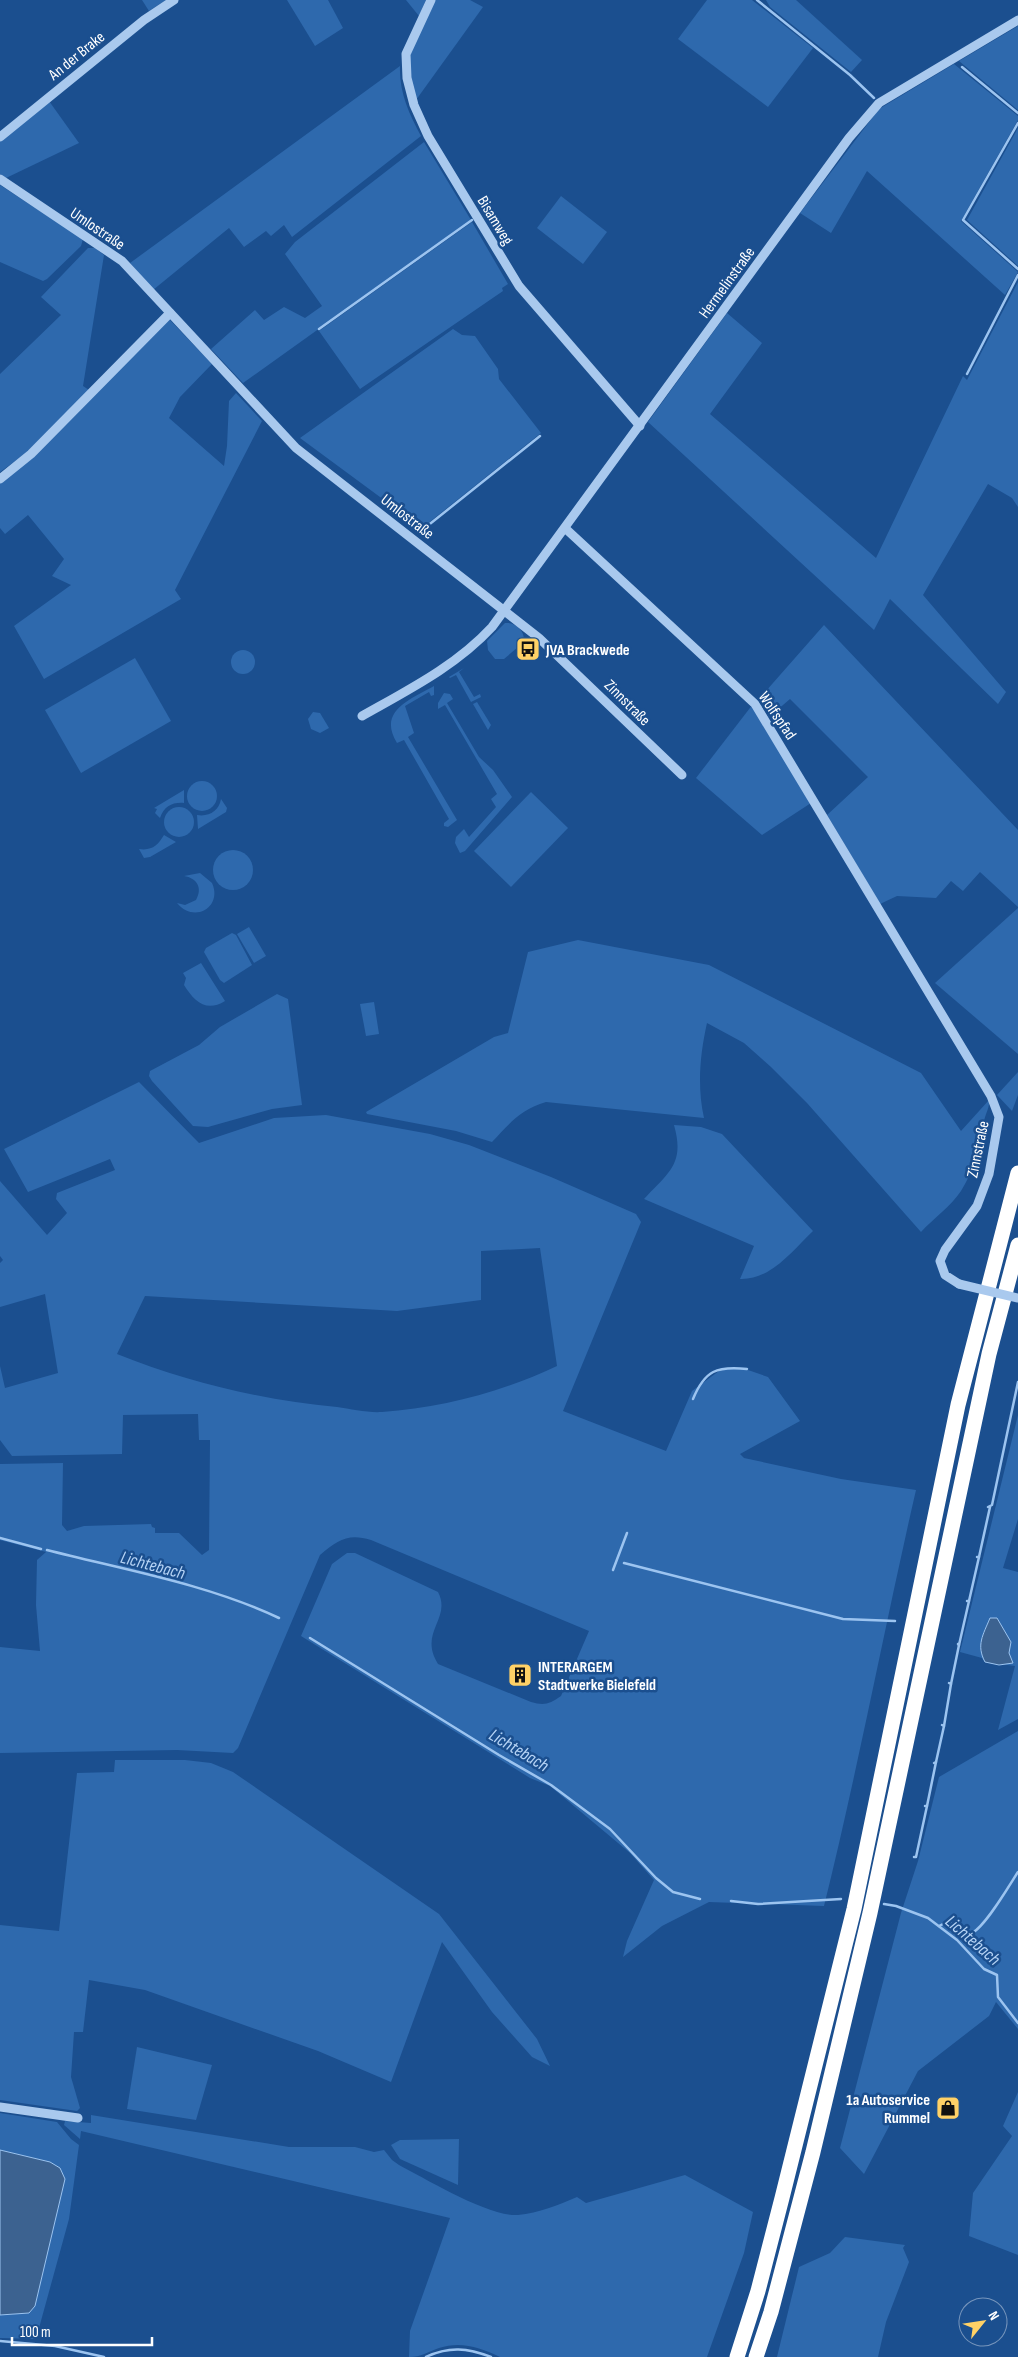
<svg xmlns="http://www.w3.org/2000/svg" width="1018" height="2357" viewBox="0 0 1018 2357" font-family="'Sofia Sans Condensed',sans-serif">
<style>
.green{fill:#2e69ad;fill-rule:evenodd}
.water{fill:#3c6290;stroke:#9cc4f0}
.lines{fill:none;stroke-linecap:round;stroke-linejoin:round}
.stream{stroke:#9cc4f0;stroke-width:2.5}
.minor{stroke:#a9c9ee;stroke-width:9}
.highway{stroke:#fff;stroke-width:15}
.minor-bridge{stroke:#a9c9ee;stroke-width:9}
.labels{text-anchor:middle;stroke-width:5;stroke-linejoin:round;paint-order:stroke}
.street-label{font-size:16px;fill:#fff;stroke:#1b4f8f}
.poi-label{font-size:16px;font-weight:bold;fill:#fff;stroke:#1b4f8f;text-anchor:start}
.water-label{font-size:18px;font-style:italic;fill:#b5d3f5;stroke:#1b4f8f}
</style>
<rect width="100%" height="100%" fill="#1b4f8f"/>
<g class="green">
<polygon points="142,0 166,0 149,11"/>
<polygon points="287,0 328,0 343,28 315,46"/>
<polygon points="406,0 426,0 419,16"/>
<polygon points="434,0 470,0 483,7 416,100 410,75 410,55"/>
<polygon points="707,0 752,0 813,48 768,107 678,39"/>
<polygon points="766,0 796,0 862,60 851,72 770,7"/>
<polygon points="1018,26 1018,110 959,61"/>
<polygon points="954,64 1018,116 1018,120 961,221 1018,272 1005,295 867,171 831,233 800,213 879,109"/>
<path d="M400,66C399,92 409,114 421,136L292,237L284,225L271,236L266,231L244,247L229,228L153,290L130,263Z"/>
<polygon points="49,101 79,143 6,178 0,174 0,141"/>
<polygon points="1018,128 1018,266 967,220"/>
<polygon points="424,142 471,220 243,383 211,349 255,310 264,320 284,307 305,318 322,306 285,254 295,242"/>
<polygon points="0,185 83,239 81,246 47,279 43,281 0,262"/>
<polygon points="561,196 607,232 583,264 537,228"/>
<polygon points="472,222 508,284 502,288 503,291 360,389 319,331"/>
<polygon points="88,248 95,248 104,255 83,386 89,390 25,454 0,472 0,374 61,315 41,297"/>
<polygon points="1018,282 1018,507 1012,498 988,484 923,595 1006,692 998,704 890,599 874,630 648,422 727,313 762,343 710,414 876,558 963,376 967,380"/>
<polygon points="169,319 212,364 180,397 169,418 224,466 227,446 229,401 236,393 262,421 175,590 181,599 44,679 14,626 71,585 52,576 64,559 28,515 5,534 0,528 0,482 30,460"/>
<polygon points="453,329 462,335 475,336 498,369 499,379 541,433 422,528 300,438"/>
<path d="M505,623C516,622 525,631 524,642L504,659H495L488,650L487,641Z"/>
<polygon points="824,625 1018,830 1018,907 980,872 963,891 951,881 936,898 897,896 880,904 827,815 868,777 790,699 769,717 759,699"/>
<circle cx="243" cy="662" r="12"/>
<polygon points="135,658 171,721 81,773 45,710"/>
<polygon points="464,668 459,672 474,697 480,694 481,697 471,702 456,675 450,678 449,677"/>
<path d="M434,686V695L431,696L429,692L405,706L414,733L408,737L457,820L448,827L444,826V823L449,819L404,740L397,743C377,711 411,699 434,686Z"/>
<polygon points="444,693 450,694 453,699 447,703 479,757 493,770 512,797 465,851 460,853 455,843 456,837 464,829 469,837 496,807 491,799 497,794 445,705 438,709 438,703"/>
<polygon points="477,702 491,725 488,730 473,704"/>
<polygon points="753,704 811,803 762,835 696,778"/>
<polygon points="313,712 320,713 329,728 320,733 311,729 308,719"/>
<circle cx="202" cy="796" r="15"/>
<path d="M184,790V803C173,802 164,806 160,818L155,813L157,809L154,808Z"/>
<polygon points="531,792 568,828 511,887 474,851"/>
<path d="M221,799L227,808L226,812L198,829L197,815C209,817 219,811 221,799Z"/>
<circle cx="179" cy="822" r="15"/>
<path d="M164,835L176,842L150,857L144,858L139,849C152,851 158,845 164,835Z"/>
<circle cx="233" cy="870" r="20"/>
<path d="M200,873L212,883C223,907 194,924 177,903L185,905L196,900C203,888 197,878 184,876Z"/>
<polygon points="1018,908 1018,1054 935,983"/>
<polygon points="249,927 266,956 254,963 237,934"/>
<polygon points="232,933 236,935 252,965 224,983 220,980 204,952 206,948"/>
<path d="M578,940L709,965L921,1073L961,1131L989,1100C990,1108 985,1114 984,1122C981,1146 974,1170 961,1191C951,1206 933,1219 921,1232L807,1103L771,1067L744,1043L707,1023C700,1054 697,1087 704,1118L546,1102C521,1109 510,1123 492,1142L456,1131L367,1114L366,1112L494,1037L508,1033L528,952Z"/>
<path d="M201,963L225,1001C206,1013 194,1001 184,985L186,978L183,973Z"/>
<polygon points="277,994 288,999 302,1105 272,1109 208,1127 193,1126 152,1081 149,1076 150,1071 199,1045 220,1027"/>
<polygon points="374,1002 379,1034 366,1036 360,1004"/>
<polygon points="1018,1072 1018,1095 1012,1111 997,1095"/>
<path d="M139,1082L199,1143L274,1118L326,1115L430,1134L469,1145L551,1177L636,1214L641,1222L563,1411L666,1451L692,1391L723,1368L748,1370L768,1377L800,1421L740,1454L744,1458L841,1479L916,1490C884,1629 858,1769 824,1906L709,1902L662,1926L623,1957L627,1941L654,1880L630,1853L550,1786L530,1778L301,1636L332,1564L347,1553H355L438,1592C452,1619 418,1632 438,1664L531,1702C544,1706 550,1704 561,1696L589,1631L371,1540C348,1533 338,1540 320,1555L238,1748L233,1753L177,1750L0,1753V1647L40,1651L36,1605L37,1560L46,1552L0,1540V1464L63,1463L62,1525L67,1531L84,1526L151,1524L152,1527L155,1528V1533H179L202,1555L209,1550L210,1440H199L198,1414L123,1415L122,1454L12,1456L0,1440V1366L5,1388L58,1373L45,1294L0,1307V1263L3,1260L0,1256V1181L47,1235L67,1213L56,1199L57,1193L115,1170L110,1159L28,1192L4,1149ZM540,1248L557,1366C502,1392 442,1408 382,1412C368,1413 351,1409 337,1407C262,1400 187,1382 117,1354L145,1296L397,1311L481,1300V1251Z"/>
<path d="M674,1125L701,1127L722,1134L813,1231C792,1251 771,1280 740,1279L754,1246L644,1199C669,1172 685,1164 674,1125Z"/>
<polygon points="1018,1415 1018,1519 1003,1568 1018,1572 1018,1719 998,1730 1015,1666 985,1662 982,1658 960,1652"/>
<polygon points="1018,1731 1018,2029 996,2002 989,2016 918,2071 864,2174 840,2148 901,1913 918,1861 939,1777"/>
<polygon points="115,1760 185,1760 211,1763 233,1772 439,1914 537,2039 550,2066 532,2057 492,2012 442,1942 391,2082 318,2051 145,1990 89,1980 83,2032 74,2032 71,2077 80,2108 77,2111 0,2100 0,1925 59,1931 77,1773 114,1772"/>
<polygon points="137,2047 212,2065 196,2120 127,2109"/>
<polygon points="1018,2092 1018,2255 969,2236 973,2193 1012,2136 1003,2126"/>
<polygon points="0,2113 57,2122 71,2139 79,2145 69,2219 36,2339 0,2338 0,2315 29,2313 50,2162 0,2150"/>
<path d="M91,2115L289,2147H355L374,2152L384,2150L392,2160L399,2165C426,2179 489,2217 518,2215C539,2213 558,2205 577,2197L586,2203L685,2175L753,2212L744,2253L707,2357H500C480,2347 460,2341 439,2348C428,2352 421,2357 409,2357L410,2331L450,2218L81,2131L80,2139L64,2125L65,2121L91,2123Z"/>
<polygon points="459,2139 458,2185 400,2159 391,2145 400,2140"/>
<polygon points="845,2237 905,2245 903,2248 909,2262 886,2322 878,2357 777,2357 799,2267 830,2253"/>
</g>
<g class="water">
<path d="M990,1618H997L1011,1642L1009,1653L1013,1663L999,1665L985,1662C976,1645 983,1635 990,1618Z"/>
<polygon points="0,2150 50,2162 60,2168 65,2179 35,2306 29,2313 0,2315"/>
</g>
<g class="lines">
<g class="stream">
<polyline points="757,0 850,75 874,98"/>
<polyline points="962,67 1018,113"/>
<polyline points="1018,123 963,220 1018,269"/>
<polyline points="319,329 472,220"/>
<polyline points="967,374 1018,275"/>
<polyline points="421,531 540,436"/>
<path d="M693,1399C705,1370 717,1366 747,1369"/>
<polyline points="988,1507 992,1505 1018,1382"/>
<polyline points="0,1538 41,1549"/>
<path d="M47,1550C125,1570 207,1584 279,1618"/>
<polyline points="977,1557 979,1557 990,1507"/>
<polyline points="624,1563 843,1619 895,1621"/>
<polyline points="613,1570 627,1533"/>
<polyline points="967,1601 969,1601 979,1557"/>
<polyline points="310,1638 499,1755 551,1785 610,1829 656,1878 673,1892 700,1899"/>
<polyline points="958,1644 959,1645 969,1601"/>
<polyline points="949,1683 951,1684 959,1645"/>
<polyline points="942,1725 944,1726 951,1684"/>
<polyline points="934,1763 936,1762 944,1726"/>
<polyline points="925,1806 927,1806 936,1762"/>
<polyline points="914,1857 916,1857 927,1806"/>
<polyline points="731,1901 758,1904 841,1899"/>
<polyline points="884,1904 896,1906 928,1918 957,1940 984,1969 997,1975 998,1997 1018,2023"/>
<path d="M939,1926L949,1921C954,1925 963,1934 969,1934C982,1933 1010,1884 1018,1872"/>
<polyline points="0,2341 55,2346 104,2357"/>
<path d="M426,2357C449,2346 468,2348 491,2357"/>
</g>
<g class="minor">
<polyline points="431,0 406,54 407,78 414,105 428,136 519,286 640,426"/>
<polyline points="0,137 144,20 174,0"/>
<polyline points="0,179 122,261 296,448 539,638 682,775"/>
<polyline points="0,479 31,454 170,313"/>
<polyline points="566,529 755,704 991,1096 999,1117 989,1174 977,1206 945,1250 940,1261 945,1275 959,1284"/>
<path d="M362,716C408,690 456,666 492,627L849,138L879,103L1018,20"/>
<polyline points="0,2107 78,2118"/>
</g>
<g class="highway">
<polyline points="737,2357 758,2291 782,2198 854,1909 958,1405 1018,1173"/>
<polyline points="756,2357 771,2312 813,2152 870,1913 989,1354 1018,1245"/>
</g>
<polyline class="minor-bridge" points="959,1284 1018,1298"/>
</g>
<defs>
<g id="bus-square" transform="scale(1.25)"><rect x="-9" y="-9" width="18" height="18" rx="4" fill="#ffd166" stroke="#1b4f8f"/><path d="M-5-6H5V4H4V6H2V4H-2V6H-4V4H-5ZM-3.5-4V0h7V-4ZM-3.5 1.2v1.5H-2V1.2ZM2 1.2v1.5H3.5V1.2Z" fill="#111"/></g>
<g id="building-square" transform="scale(1.25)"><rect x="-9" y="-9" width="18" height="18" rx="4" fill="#ffd166" stroke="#1b4f8f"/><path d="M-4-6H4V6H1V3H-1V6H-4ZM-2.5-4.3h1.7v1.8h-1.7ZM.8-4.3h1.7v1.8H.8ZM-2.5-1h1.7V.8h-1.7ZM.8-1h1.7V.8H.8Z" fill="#111"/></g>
<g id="shop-square" transform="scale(1.25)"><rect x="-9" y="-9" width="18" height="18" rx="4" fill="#ffd166" stroke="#1b4f8f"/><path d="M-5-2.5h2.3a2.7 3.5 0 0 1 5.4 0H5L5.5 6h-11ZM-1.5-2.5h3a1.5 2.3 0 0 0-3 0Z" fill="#111"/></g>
</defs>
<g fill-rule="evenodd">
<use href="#bus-square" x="528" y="649"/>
<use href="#building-square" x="520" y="1675"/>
<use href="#shop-square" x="948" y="2108"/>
</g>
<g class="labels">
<g class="street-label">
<text transform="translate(76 55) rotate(-39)" y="6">An der Brake</text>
<text transform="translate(496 220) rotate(59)" y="6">Bisamweg</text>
<text transform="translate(98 228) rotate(34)" y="6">Umlostraße</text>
<text transform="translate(726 282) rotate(-54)" y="6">Hermelinstraße</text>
<text transform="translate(408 516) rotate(38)" y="6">Umlostraße</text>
<text transform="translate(628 702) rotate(45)" y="6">Zinnstraße</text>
<text transform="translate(778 715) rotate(56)" y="6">Wolfspfad</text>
<text transform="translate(977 1149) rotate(-78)" y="6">Zinnstraße</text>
</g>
<g class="poi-label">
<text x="546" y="655">JVA Brackwede</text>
<text x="538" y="1672">INTERARGEM<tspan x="538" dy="18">Stadtwerke Bielefeld</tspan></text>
<text x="930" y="2105" text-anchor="end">1a Autoservice<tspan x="930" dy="18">Rummel</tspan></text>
</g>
<g class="water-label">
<text transform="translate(153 1565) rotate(15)" y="6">Lichtebach</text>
<text transform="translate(519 1750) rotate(31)" y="6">Lichtebach</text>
<text transform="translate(973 1940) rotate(41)" y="6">Lichtebach</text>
</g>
</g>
<g transform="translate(983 2322) rotate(60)"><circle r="24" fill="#1b4f8f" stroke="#7695bc"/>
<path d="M0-4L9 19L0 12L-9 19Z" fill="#ffd166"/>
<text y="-8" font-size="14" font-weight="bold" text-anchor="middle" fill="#ffffff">N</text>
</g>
<path d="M12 2337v8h140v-8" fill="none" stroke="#ffffff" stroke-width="2.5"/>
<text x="20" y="2337" font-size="15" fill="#ffffff" stroke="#1b4f8f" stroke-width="4" paint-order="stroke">100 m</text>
</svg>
